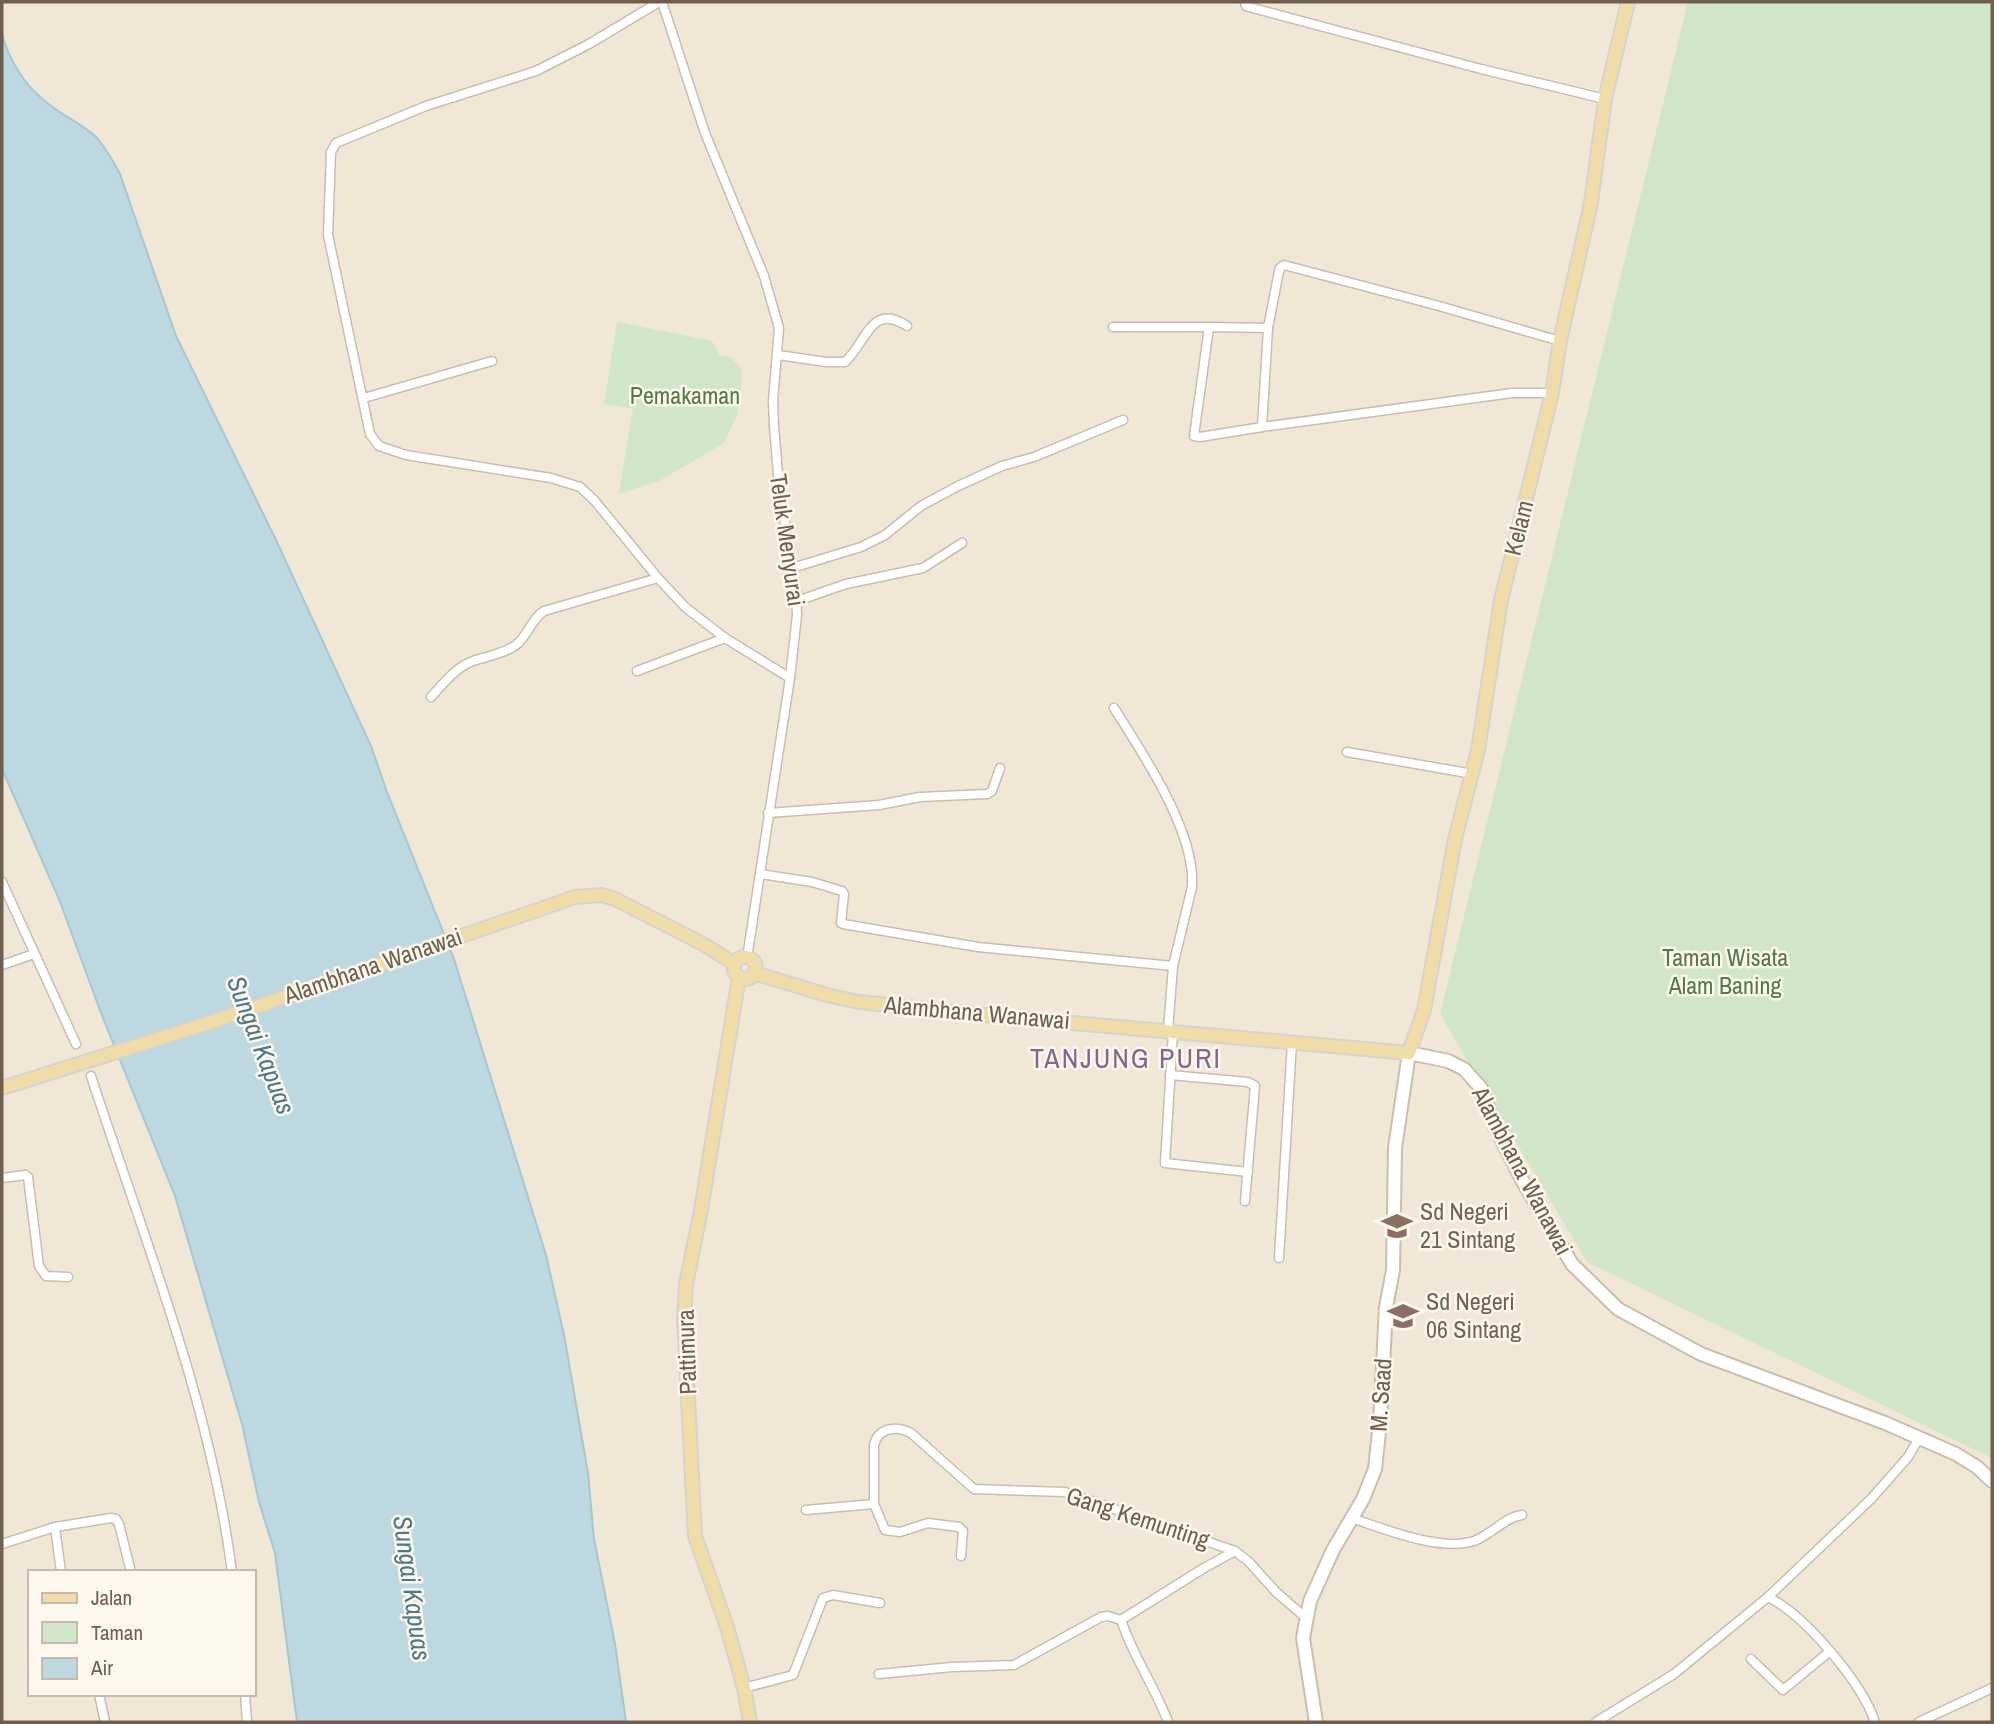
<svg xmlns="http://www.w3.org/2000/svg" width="1994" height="1724" viewBox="0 0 1994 1724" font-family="'Archivo Narrow',sans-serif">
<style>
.residential{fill:#f0e7d7;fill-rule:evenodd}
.green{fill:#d1e5c8}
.water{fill:#bed8e1;stroke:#a6c6d1;stroke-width:2}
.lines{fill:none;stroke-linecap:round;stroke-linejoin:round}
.street-casing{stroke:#cabdaf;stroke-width:11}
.secondary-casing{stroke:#ccbead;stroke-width:16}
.primary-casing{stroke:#d7d2ce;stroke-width:16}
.street{stroke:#fff;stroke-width:8}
.secondary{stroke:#fff;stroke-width:12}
.primary{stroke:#f0dca8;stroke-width:12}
.labels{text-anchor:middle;stroke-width:5;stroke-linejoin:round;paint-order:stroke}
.park-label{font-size:24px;fill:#547a4c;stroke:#fdf8ed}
.street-label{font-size:24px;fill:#705e4f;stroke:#fdf8ed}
.education-label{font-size:24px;fill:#785e54;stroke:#fdf8ed;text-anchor:start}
.water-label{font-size:26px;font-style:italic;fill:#4f7887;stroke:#fdf8ed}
.quarter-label{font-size:28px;letter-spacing:2px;fill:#83668c;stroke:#fdf8ed}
</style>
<rect width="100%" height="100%" fill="#f9f4e8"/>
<g class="residential">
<polygon points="2,2 1992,2 1992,1722 626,1722 615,1644 594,1539 588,1473 564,1335 546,1255 454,959 387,792 371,746 276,540 176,336 130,199 95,136 45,102 11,61 2,34"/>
<path d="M2,769L59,899L101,1013L175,1196L242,1424L259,1502L275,1553L297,1722H2ZM30,1572H254V1694H30Z"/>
</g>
<g class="green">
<polygon points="1688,2 1992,2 1992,1458 1587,1262 1440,1014"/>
<polygon points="617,322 712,341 719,355 730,357 742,369 741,390 737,415 724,443 659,481 619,494 633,409 604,404"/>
</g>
<path class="water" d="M2,34C9,60 24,84 46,102C61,115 81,123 96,137C106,148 113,161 120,174L176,336L276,540L371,746L387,792L454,959L546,1255L564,1335L588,1473L594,1539L615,1644L626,1722H297L275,1553L259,1502L242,1424L175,1196L101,1013L59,899L2,769Z"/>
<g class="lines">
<g class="street-casing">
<g id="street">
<polyline points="659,2 589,44 536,71 426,106 336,143 331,152 328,235 370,434 379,446 406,455 551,478 580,487 594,500 658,578 685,607 725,638 790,678"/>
<polyline points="662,2 705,133 764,276 779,328 773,401 774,426 779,486 796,591 797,615 790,678 747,958"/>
<polyline points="1245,2 1246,6 1249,7 1481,69 1605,99"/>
<polyline points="1113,327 1209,327 1194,436 1200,437 1262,427"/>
<polyline points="1209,327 1268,328"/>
<path d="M778,355L826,362H845C867,342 871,302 907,326"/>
<polyline points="1552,393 1512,393 1262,427 1268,328 1278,276 1280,268 1284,265 1439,306 1560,341"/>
<polyline points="364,398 492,361"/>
<polyline points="792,568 861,547 885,535 921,506 958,486 1002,466 1034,457 1123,420"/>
<polyline points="797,601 846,584 923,568 962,543"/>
<polyline points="637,671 725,638"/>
<path d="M431,697C443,684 456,667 473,661C487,656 504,654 516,645C528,636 531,619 544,611L658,578"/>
<path d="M1114,708C1143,754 1196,832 1192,887L1173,966L1168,1031"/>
<polyline points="1347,752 1473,774"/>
<polyline points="768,813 879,805 920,797 987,794 992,791 1000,768"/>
<polyline points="760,874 812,882 842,891 844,894 841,923 843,924 978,947 1173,966"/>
<polyline points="2,882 76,1044"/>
<polyline points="2,965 34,954"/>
<polyline points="1173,1032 1165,1163 1248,1172"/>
<polyline points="1170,1075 1248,1082 1255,1086 1245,1201"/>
<path d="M91,1076C144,1239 210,1401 232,1572"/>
<polyline points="2,1178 26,1175 28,1177 39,1266 46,1276 68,1277"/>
<polyline points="1279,1258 1292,1042"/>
<polyline points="806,1510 874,1504"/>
<path d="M1351,1518C1385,1529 1440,1552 1474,1541C1491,1535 1505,1517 1522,1515"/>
<polyline points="55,1527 61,1572"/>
<polyline points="2,1544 55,1527 111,1518 116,1519 119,1524 131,1572"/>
<path d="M961,1556L963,1531L959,1527L928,1523L900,1532L885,1530L874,1504V1445C878,1428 896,1425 911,1433L974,1489L1065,1492L1235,1551L1249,1562L1276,1592L1306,1618"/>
<path d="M1768,1597C1805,1615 1862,1683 1875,1722"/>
<path d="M1121,1620C1133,1656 1155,1687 1168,1722"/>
<polyline points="1751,1659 1783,1690 1829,1652"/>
<polyline points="879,1674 952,1667 1014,1665 1101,1617 1108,1616 1121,1620 1204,1568 1235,1551"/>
<polyline points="744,1688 793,1675 823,1598 833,1595 880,1603"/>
<polyline points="99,1694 105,1722"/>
<polyline points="245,1694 247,1722"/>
<polyline points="1596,1722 1674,1674 1768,1597 1871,1499 1908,1457 1919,1438"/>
<polyline points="1919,1722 1992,1688"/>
</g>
</g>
<g class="secondary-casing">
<polyline id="secondary" points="1316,1722 1303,1638 1310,1601 1333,1550 1363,1499 1375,1469 1380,1423 1386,1307 1393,1270 1395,1148 1409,1053 1448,1061 1464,1069 1481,1088 1495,1126 1522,1180 1572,1264 1618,1309 1701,1354 1885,1423 1956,1454 1977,1467 1992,1481"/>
</g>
<g class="primary-casing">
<g id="primary">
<circle cx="745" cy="968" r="11"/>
<polyline points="754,973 827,995 859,1002 995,1016 1409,1053 1424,1010 1455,839 1478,750 1501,600 1552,393 1560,341 1591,203 1605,99 1628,2"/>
<polyline points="739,977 701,1210 686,1284 684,1318 695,1536 727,1627 744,1688 750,1722"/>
<polyline points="2,1088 221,1019 575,897 602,895 615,899 703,944 735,964"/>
</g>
</g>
<use href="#street" class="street"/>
<use href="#secondary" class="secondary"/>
<use href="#primary" class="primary"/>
</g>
<defs>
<g id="school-bare" transform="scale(2.415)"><path d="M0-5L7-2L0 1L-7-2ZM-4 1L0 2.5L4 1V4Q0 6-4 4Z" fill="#8d6e63" stroke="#fdf8ed" stroke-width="2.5" paint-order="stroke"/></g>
</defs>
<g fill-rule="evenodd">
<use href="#school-bare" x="1397" y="1226"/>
<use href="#school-bare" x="1403" y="1316"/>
</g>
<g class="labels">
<g class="park-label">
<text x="685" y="404">Pemakaman</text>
<text x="1725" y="966">Taman Wisata<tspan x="1725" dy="28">Alam Baning</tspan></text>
</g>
<g class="street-label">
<text transform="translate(1519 528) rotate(-76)" y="8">Kelam</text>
<text transform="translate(787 540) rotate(82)" y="8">Teluk Menyurai</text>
<text transform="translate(373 966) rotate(-19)" y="8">Alambhana Wanawai</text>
<text transform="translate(977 1013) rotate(5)" y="8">Alambhana Wanawai</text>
<text transform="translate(1522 1171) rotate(62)" y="8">Alambhana Wanawai</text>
<text transform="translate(687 1352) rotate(-92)" y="8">Pattimura</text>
<text transform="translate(1381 1395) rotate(-86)" y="8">M. Saad</text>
<text transform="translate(1138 1518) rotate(18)" y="8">Gang Kemunting</text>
</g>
<g class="education-label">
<text x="1420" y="1220">Sd Negeri<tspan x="1420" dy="28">21 Sintang</tspan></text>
<text x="1426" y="1310">Sd Negeri<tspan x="1426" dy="28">06 Sintang</tspan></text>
</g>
<g class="water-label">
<text transform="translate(261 1045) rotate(69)" y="9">Sungai Kapuas</text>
<text transform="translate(412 1588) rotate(82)" y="9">Sungai Kapuas</text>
</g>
<g class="quarter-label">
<text x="1126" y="1068">TANJUNG PURI</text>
</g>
</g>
<rect width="1994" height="1724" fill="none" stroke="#705e4f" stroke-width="7"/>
<rect x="28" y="1570" width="228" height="126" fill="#fdf8ed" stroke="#c5baae" stroke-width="2"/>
<rect x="42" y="1593" width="35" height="10" fill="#f0dca8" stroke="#c5baae" stroke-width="2"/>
<text x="91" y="1605" font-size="21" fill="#705e4f">Jalan</text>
<rect x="42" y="1622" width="35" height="21" fill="#d1e5c8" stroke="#c5baae" stroke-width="2"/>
<text x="91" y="1640" font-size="21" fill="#705e4f">Taman</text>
<rect x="42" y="1658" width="35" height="21" fill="#bed8e1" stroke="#c5baae" stroke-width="2"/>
<text x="91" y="1675" font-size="21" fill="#705e4f">Air</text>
</svg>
